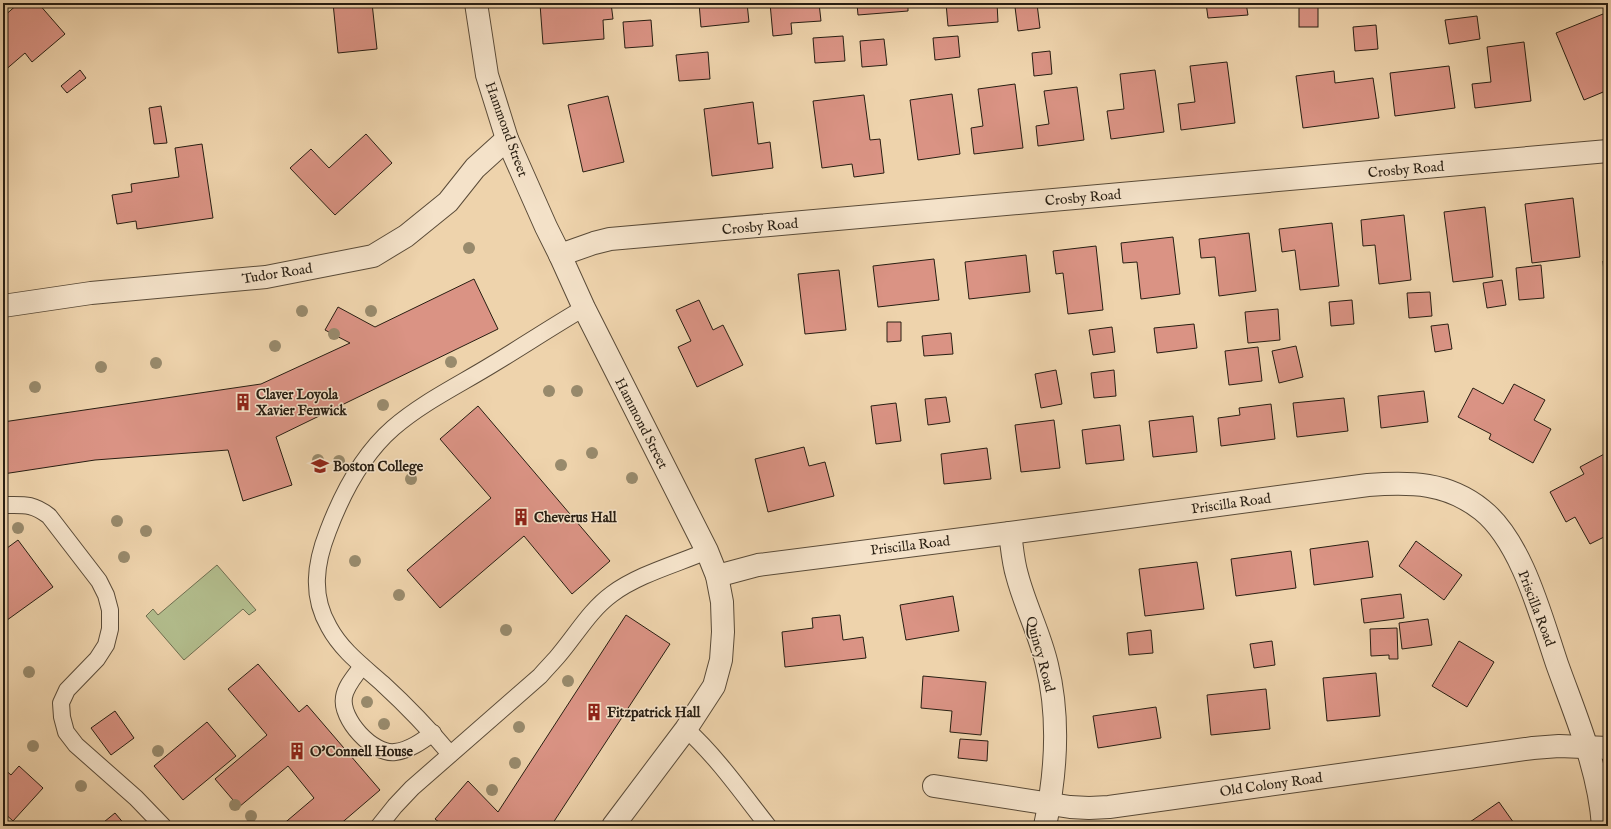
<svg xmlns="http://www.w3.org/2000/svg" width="1611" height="829" viewBox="0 0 1611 829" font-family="'IM FELL English',serif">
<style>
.green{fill:#b3be8e;stroke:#6e6e50}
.building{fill:#da9384;stroke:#281e12}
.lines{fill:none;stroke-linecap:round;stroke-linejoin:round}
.lane-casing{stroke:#5a4b38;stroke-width:18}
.street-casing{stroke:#5a4b38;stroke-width:24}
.lane{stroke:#f4e2c9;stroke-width:16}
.street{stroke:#f4e2c9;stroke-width:22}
.tree{fill:#988a6c}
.labels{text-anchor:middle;stroke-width:3;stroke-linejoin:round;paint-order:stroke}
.street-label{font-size:14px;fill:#281e12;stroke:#f4e2c9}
.poi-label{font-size:14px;font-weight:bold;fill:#281e12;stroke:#f4e2c9;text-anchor:start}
</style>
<rect width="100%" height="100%" fill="#eed3ac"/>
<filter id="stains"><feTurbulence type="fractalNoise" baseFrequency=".005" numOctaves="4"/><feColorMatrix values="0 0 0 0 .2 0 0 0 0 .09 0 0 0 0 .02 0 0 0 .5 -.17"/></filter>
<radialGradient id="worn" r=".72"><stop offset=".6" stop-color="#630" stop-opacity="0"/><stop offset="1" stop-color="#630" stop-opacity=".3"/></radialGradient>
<polygon class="green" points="217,565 256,610 249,615 243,609 184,660 146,616 153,609 158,615"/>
<g class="building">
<polygon points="19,3 38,3 65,34 32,62 25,53 3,72 3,17"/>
<polygon points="333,3 372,3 377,49 338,53"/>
<polygon points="611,3 613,19 603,20 604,39 543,44 540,4"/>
<polygon points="699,3 747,3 749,22 701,27"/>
<polygon points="770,3 819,3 821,21 791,23 792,34 773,36"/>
<polygon points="845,3 908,3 908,11 858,15 857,4 845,5"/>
<polygon points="946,3 997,3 998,22 948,26"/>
<polygon points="1206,3 1246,3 1248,15 1208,18"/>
<rect x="1299" y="3" width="19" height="24"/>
<polygon points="1037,4 1040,28 1018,31 1015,7"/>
<polygon points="1603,14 1608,26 1608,90 1584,100 1556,33"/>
<polygon points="1477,16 1480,39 1449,44 1445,20"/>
<polygon points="651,20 653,46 625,48 623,22"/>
<polygon points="1376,25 1378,49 1355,51 1353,27"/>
<polygon points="843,36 845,61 815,63 813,38"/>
<polygon points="958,36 960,57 935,60 933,38"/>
<polygon points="884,39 887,65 862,67 860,41"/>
<polygon points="1524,42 1531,101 1475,108 1472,84 1491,82 1487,47"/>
<polygon points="1050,51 1052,74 1034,76 1032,53"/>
<polygon points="708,52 710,79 679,81 676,55"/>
<polygon points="1227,62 1235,123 1181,130 1178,104 1195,102 1190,66"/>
<polygon points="1449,66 1455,108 1395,116 1390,73"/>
<polygon points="80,70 86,78 67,93 61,86"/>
<polygon points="1155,70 1164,132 1111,139 1107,111 1124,109 1120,74"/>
<polygon points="1334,71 1335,83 1373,78 1379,118 1303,128 1296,76"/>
<polygon points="1015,84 1023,148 974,154 971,128 983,126 978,89"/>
<polygon points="1077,87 1084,140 1038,146 1036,126 1049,124 1044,91"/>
<polygon points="952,94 960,154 918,160 910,100"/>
<polygon points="864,95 870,140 880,139 884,173 854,177 852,164 822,168 813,101"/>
<polygon points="608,96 624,162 583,172 568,105"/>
<polygon points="753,102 758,144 770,142 773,168 712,176 704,109"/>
<polygon points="161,106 167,143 154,144 149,108"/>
<polygon points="366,134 392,163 335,215 290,168 311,149 329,168"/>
<polygon points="202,144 213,218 137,229 136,221 117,224 112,195 132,192 131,184 179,177 175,148"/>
<polygon points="1573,198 1580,257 1532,263 1525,204"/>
<polygon points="1485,207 1493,277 1453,282 1444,212"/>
<polygon points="1404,215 1411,280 1379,284 1375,245 1363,246 1361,220"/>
<polygon points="1332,223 1339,286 1300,290 1295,250 1282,252 1279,229"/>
<polygon points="1249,233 1256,291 1219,296 1215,257 1201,258 1199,239"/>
<polygon points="1173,237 1180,294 1141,299 1137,262 1123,263 1121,243"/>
<polygon points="1096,246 1103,310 1068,314 1063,273 1056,274 1053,251"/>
<polygon points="1026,255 1030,292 969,299 965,262"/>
<polygon points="934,259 939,300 878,307 873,266"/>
<polygon points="1608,260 1608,283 1605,284 1603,261"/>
<polygon points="1541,265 1544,298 1519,300 1516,268"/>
<polygon points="839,270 846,330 805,334 798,274"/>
<polygon points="474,279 498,329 276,437 292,485 243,501 228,450 95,460 3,474 3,422 261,384 350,343 325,330 338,307 375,327"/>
<polygon points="1502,280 1506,305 1487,308 1483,283"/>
<polygon points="1430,292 1432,316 1409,318 1407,293"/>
<polygon points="699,300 713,330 723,325 743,365 697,387 678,347 691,341 676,310"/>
<polygon points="1352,300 1354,324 1331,326 1329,302"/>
<polygon points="1278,309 1280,340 1248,343 1245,312"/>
<polygon points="887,322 901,322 901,341 887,342"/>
<polygon points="1194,324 1197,348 1157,353 1154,328"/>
<polygon points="1448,324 1452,349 1435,352 1431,326"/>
<polygon points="1112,327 1115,352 1093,355 1089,330"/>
<polygon points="951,333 953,354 924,356 922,336"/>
<polygon points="1296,346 1303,377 1279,383 1272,351"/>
<polygon points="1258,347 1262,381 1229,385 1225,351"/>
<polygon points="1056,370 1062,404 1041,408 1035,374"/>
<polygon points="1114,370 1116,396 1094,398 1091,373"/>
<polygon points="1514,384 1545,400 1534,420 1551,429 1533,463 1489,439 1491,434 1458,417 1473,388 1503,404"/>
<polygon points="1424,391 1428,422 1381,428 1378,396"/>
<polygon points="946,397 950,422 928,425 925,399"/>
<polygon points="1344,398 1348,431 1297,437 1293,403"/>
<polygon points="896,403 901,441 876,444 871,406"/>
<polygon points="1271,404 1275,439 1221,446 1218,418 1240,415 1239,408"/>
<polygon points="478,406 610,561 572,594 524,536 440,608 407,570 491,498 440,439"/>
<polygon points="1193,416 1197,452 1153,457 1149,421"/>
<polygon points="1054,420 1060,468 1021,472 1015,425"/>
<polygon points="1120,425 1124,460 1086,464 1082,430"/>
<polygon points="804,447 809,466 825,462 834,496 768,512 755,459"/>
<polygon points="987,448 991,479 944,484 941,454"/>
<polygon points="1608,452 1608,535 1590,544 1575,517 1566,522 1550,492 1584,474 1580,467"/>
<polygon points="18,540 53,587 3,623 3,551"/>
<polygon points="1368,541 1373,577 1314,585 1310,549"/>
<polygon points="1416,541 1462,575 1444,600 1399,566"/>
<polygon points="1291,551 1296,588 1236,596 1231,559"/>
<polygon points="1197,562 1204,609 1145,616 1139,569"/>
<polygon points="1401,594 1404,618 1364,623 1361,599"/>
<polygon points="953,596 959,631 906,640 900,605"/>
<polygon points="626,615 670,644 551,826 444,826 435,819 468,781 498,812"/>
<polygon points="840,615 843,640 863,637 866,658 785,667 782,632 813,628 812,618"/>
<polygon points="1428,619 1432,645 1402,649 1399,623"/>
<polygon points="1397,628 1398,659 1389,659 1389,655 1371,656 1370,629"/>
<polygon points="1151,630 1153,653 1129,655 1127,633"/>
<polygon points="1272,641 1275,665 1254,668 1250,644"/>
<polygon points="1459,641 1494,662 1467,707 1432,686"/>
<polygon points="258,664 299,712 307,705 380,790 338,826 281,826 314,798 288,766 239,807 215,779 267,735 228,689"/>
<polygon points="1376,673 1380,716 1327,721 1323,678"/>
<polygon points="923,676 986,682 981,735 950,732 952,711 921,708"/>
<polygon points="1266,689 1270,729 1211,735 1207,695"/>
<polygon points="1156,707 1161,738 1098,748 1093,716"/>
<polygon points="115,711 134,738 111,755 91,728"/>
<polygon points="207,722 236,756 183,800 154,766"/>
<polygon points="960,739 988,741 987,761 958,758"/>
<polygon points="19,766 43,788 13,821 3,812 3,768 11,775"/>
<polygon points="1499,802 1516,826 1468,826 1467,824"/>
<polygon points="115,813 126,826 99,826"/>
</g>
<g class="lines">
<g class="lane-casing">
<g id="lane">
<path d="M3,505C24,505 32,503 49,516L99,581L106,595L110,610V629L106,645L97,659L67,690L61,703L62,717L66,732L76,745L136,798L163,826"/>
<path d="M362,666C356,675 346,685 344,697C340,719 373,755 395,752C410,750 422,741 433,733"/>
<path d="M686,729C717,757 742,793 768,826"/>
<path d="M450,754C429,729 407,706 383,684C363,666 342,651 329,627C311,596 315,564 328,531C342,494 362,455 393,428C423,402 459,385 493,364C523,346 553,326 584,308"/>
<path d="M379,826L395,806L412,788L540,676C546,669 552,663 558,656C576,635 590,610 612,594C639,574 677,564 707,551"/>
</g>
</g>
<g class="street-casing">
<g id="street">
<polyline points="476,3 487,75 507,139 546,227 560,255 584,308 707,551 717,576 722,602 723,632 721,660 714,686 686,729 613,826"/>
<polyline points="560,255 594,243 610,239 1608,151"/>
<polyline points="3,306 91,293 266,277 373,256 406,236 448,202 475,168 507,139"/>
<path d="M1010,533C1012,547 1013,562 1017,575C1025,606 1040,634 1047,665C1060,718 1056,774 1045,826"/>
<path d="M717,576L758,565L1010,533L1368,485C1411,482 1447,482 1482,510C1522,542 1541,617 1557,664C1576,717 1599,769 1603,826"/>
<polyline points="934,786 1070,807 1089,808 1109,807 1533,748 1559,746 1608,748"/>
</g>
</g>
<use href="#lane" class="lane"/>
<use href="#street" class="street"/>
</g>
<g class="tree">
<circle cx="469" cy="248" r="6"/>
<circle cx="302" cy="311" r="6"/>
<circle cx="371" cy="311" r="6"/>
<circle cx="334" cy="334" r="6"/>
<circle cx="275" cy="346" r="6"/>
<circle cx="451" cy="362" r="6"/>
<circle cx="156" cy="363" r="6"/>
<circle cx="101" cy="367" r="6"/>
<circle cx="35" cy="387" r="6"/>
<circle cx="549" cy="391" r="6"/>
<circle cx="577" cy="391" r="6"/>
<circle cx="383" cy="405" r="6"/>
<circle cx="592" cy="453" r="6"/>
<circle cx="318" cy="460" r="6"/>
<circle cx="339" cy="461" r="6"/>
<circle cx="561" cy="465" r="6"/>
<circle cx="632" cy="478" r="6"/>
<circle cx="411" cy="479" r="6"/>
<circle cx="117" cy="521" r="6"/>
<circle cx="18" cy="528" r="6"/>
<circle cx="146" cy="531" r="6"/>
<circle cx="124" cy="557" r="6"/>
<circle cx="355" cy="561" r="6"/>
<circle cx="399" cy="595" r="6"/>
<circle cx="506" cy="630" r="6"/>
<circle cx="29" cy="672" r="6"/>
<circle cx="568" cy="681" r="6"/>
<circle cx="367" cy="702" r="6"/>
<circle cx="384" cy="724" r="6"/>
<circle cx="519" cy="727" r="6"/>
<circle cx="33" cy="746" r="6"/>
<circle cx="158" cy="751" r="6"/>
<circle cx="515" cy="763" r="6"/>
<circle cx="81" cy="786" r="6"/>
<circle cx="492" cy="790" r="6"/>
<circle cx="235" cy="805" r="6"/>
<circle cx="251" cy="816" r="6"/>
</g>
<defs>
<g id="building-bare" transform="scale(1.38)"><path d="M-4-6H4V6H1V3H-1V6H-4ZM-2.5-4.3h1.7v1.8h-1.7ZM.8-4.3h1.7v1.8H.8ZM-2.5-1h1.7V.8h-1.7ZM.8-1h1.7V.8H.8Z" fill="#8f2418" stroke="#f4e2c9" stroke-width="2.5" paint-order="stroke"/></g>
<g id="university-bare" transform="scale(1.38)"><path d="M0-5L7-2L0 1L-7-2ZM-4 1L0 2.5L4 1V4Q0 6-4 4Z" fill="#8f2418" stroke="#f4e2c9" stroke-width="2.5" paint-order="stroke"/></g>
</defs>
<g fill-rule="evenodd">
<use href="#building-bare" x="243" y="402"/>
<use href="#university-bare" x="320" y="466"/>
<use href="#building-bare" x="521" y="517"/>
<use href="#building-bare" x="594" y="712"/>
<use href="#building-bare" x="297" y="751"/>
</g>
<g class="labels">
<g class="street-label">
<text transform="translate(507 129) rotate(70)" y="5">Hammond Street</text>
<text transform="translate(1406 169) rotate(-5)" y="5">Crosby Road</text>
<text transform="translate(1083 197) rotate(-5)" y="5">Crosby Road</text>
<text transform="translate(760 226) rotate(-5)" y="5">Crosby Road</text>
<text transform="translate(277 273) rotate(-9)" y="5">Tudor Road</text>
<text transform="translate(642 423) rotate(63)" y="5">Hammond Street</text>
<text transform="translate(1231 503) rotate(-8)" y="5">Priscilla Road</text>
<text transform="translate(910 545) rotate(-7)" y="5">Priscilla Road</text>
<text transform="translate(1537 608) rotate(69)" y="5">Priscilla Road</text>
<text transform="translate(1041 654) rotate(75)" y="5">Quincy Road</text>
<text transform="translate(1271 784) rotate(-8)" y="5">Old Colony Road</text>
</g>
<g class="poi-label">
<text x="256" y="399">Claver Loyola<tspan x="256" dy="16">Xavier Fenwick</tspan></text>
<text x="333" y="471">Boston College</text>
<text x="534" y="522">Cheverus Hall</text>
<text x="607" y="717">Fitzpatrick Hall</text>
<text x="310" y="756">O'Connell House</text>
</g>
</g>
<rect width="1611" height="829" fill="none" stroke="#eed3ac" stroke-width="16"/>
<rect x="4" y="4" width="1603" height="821" fill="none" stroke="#281e12" stroke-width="2"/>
<rect x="8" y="8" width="1595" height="813" fill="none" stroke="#281e12"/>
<rect width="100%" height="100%" filter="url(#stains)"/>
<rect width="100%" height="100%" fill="url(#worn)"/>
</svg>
